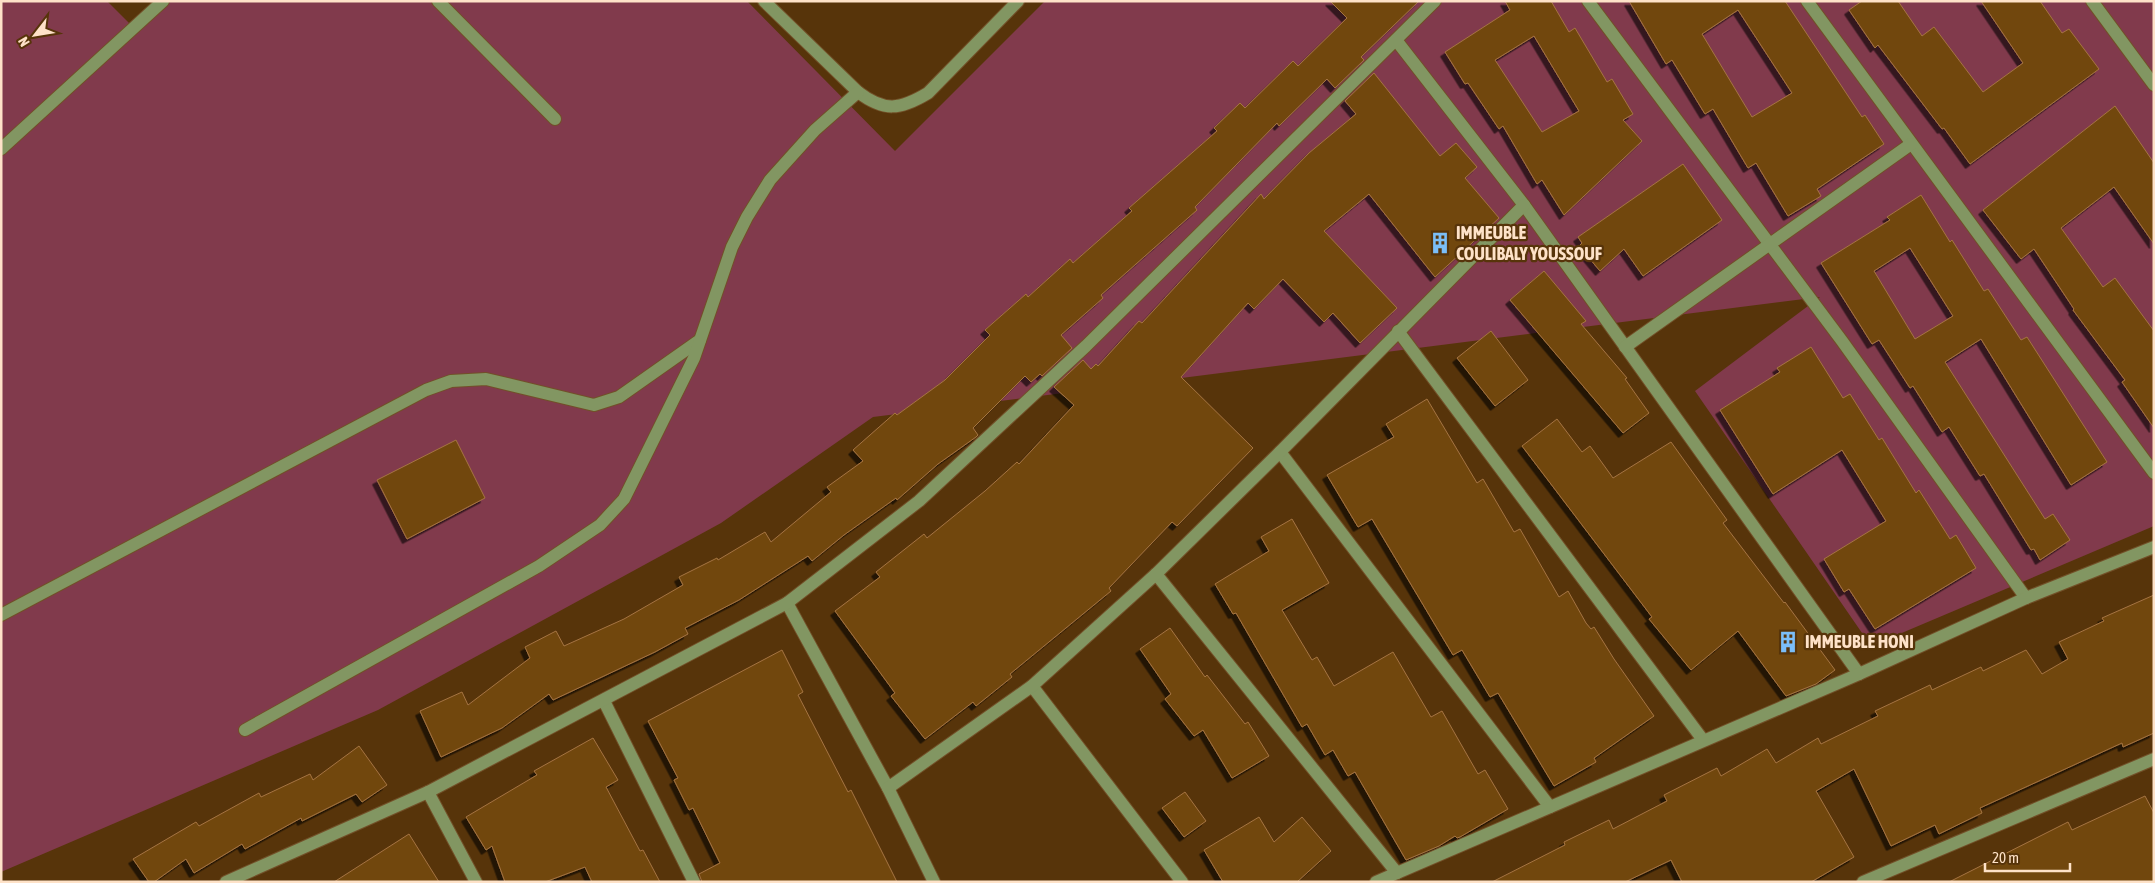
<svg xmlns="http://www.w3.org/2000/svg" width="2155" height="883" viewBox="0 0 2155 883" font-family="'Asap Condensed',sans-serif">
<style>
.green{fill:#813a4c}
.building{fill:#714611;stroke:#a57441;fill-rule:evenodd;filter:url(#shadow)}
.lines{fill:none;stroke-linecap:round;stroke-linejoin:round}
.minor-casing{stroke:#725028;stroke-width:14}
.minor{stroke:#829662;stroke-width:12}
.labels{text-anchor:middle;stroke-width:4.5;stroke-linejoin:round;paint-order:stroke}
.poi-label{font-size:18px;font-weight:bold;fill:#fee2c8;stroke:#57340a;text-anchor:start}
</style>
<defs>
<filter id="shadow"><feDropShadow dx="-4.5" dy="4.5" stdDeviation="0" flood-color="#0009"/></filter>
</defs>
<rect width="100%" height="100%" fill="#57340a"/>
<polygon class="green" points="1,1 107,1 134,28 161,1 747,1 895,151 1045,1 2154,1 2154,526 1871,646 1695,391 1820,297 873,417 721,523 378,710 1,872"/>
<g class="building">
<polygon points="1330,1 1419,1 1361,57 1364,60 1335,88 1327,79 1279,126 1277,123 1195,207 1197,210 1101,295 1103,298 1061,335 1072,348 1042,376 1040,374 1031,382 1025,376 973,428 978,435 976,437 938,464 897,500 896,498 844,535 812,561 808,556 739,600 685,628 688,634 655,652 553,700 549,694 502,728 441,757 420,711 462,692 468,705 530,658 525,647 556,631 564,646 624,619 683,585 679,577 717,558 718,560 765,532 771,542 831,492 827,487 863,461 853,450 895,413 897,415 945,380 990,335 985,330 1026,294 1028,297 1070,259 1073,263 1132,211 1129,208 1217,131 1214,128 1240,103 1245,108 1293,61 1298,66 1347,18"/>
<path d="M1505,1H1551L1569,32L1575,28L1607,82L1612,79L1633,114L1623,120L1642,141L1564,215L1542,180L1537,184L1503,126L1499,129L1468,83L1465,84L1445,52L1510,10ZM1534,36L1579,111L1542,132L1495,60Z"/>
<path d="M1629,1H1785L1862,117L1865,115L1884,144L1817,189L1821,196L1788,216L1756,163L1748,168L1713,109L1705,114L1672,60L1666,64ZM1738,10L1792,93L1752,117L1702,34Z"/>
<polygon points="1862,1 1898,1 1922,36 1934,27 1983,92 2023,63 1981,1 2040,1 2062,33 2069,29 2099,69 1970,164 1944,128 1942,129 1878,45 1875,48 1849,10"/>
<polygon points="1374,73 1440,156 1456,143 1477,167 1465,178 1499,218 1435,277 1369,194 1324,231 1397,308 1360,343 1333,313 1324,322 1283,279 1254,309 1248,303 1181,377 1253,448 1177,526 1172,522 1109,588 1111,591 1010,674 1012,677 976,706 973,702 925,739 891,696 895,693 835,611 880,577 876,572 924,534 927,538 985,491 1017,462 1019,464 1074,405 1054,387 1083,360 1091,369 1096,364 1098,366 1139,321 1142,323 1261,194 1264,199 1309,153 1356,114 1345,101"/>
<polygon points="2115,106 2154,163 2154,244 2114,187 2061,228 2103,287 2115,278 2154,331 2154,428 2122,382 2125,380 2073,310 2074,309 2034,249 2021,259 1983,210"/>
<polygon points="1683,164 1722,220 1643,276 1624,249 1600,271 1579,246 1582,243 1578,237"/>
<path d="M1921,195L1950,242L1952,240L1984,291L1988,289L2021,340L2027,337L2107,462L2071,485L1981,339L1945,362L2045,519L2053,514L2070,540L2040,560L2034,549L2031,550L1984,474L1980,476L1949,427L1942,432L1913,386L1910,388L1879,340L1872,344L1821,263L1890,220L1887,217ZM1910,248L1953,316L1915,339L1874,271Z"/>
<polygon points="1544,271 1586,321 1581,324 1627,378 1625,379 1649,413 1623,433 1510,300"/>
<polygon points="1491,331 1528,380 1495,406 1457,358"/>
<polygon points="1811,347 1843,398 1850,394 1879,440 1882,438 1916,493 1919,490 1950,539 1956,535 1976,568 1875,629 1849,589 1844,592 1824,559 1886,521 1842,450 1773,494 1720,410 1780,372 1777,368"/>
<polygon points="1427,399 1477,483 1483,479 1514,532 1520,529 1559,597 1568,591 1586,623 1591,629 1594,627 1614,659 1654,716 1594,758 1596,762 1554,786 1498,693 1490,697 1462,650 1453,655 1372,519 1358,527 1327,475 1394,437 1386,424"/>
<polygon points="1557,419 1582,452 1590,446 1613,478 1671,442 1727,520 1723,523 1784,603 1785,602 1835,670 1816,684 1786,696 1738,631 1691,670 1649,619 1652,617 1522,446"/>
<polygon points="456,440 485,498 407,539 377,480"/>
<polygon points="1292,519 1329,583 1282,610 1312,660 1317,657 1334,686 1393,652 1431,717 1442,711 1478,774 1485,770 1508,809 1460,837 1457,838 1455,836 1439,846 1406,860 1355,772 1348,776 1333,750 1325,755 1307,724 1302,727 1236,613 1233,614 1215,584 1269,551 1261,537"/>
<polygon points="2154,595 2154,733 2123,747 2122,743 1980,808 1982,813 1939,834 1935,825 1891,846 1854,769 1816,791 1854,857 1811,882 1682,882 1671,860 1625,882 1492,882 1565,845 1564,842 1609,820 1613,829 1667,801 1664,795 1717,768 1721,776 1767,749 1776,763 1818,738 1821,744 1878,716 1875,711 1930,685 1932,690 1981,667 1983,671 2026,650 2042,674 2068,659 2059,642 2104,621 2102,618"/>
<polygon points="1170,628 1205,677 1207,675 1245,724 1248,722 1269,756 1232,778 1203,730 1194,736 1165,699 1171,694 1140,649"/>
<polygon points="782,650 803,692 798,695 848,792 851,790 897,882 702,882 699,874 720,863 693,808 689,810 674,780 678,778 648,721"/>
<polygon points="593,738 618,780 606,787 640,851 643,850 660,882 592,882 585,867 545,882 505,882 492,846 486,850 466,817 537,775 534,771"/>
<polygon points="359,746 387,785 362,802 356,794 302,821 301,818 245,849 242,844 194,873 186,859 154,882 149,882 133,859 196,822 199,826 259,793 261,797 310,774 313,780"/>
<polygon points="1185,792 1206,821 1184,837 1162,808"/>
<polygon points="2145,796 2154,813 2154,882 1949,882 2068,822 2072,830"/>
<polygon points="1259,817 1274,842 1302,817 1331,851 1297,882 1223,882 1204,850"/>
<polygon points="409,834 439,882 334,882"/>
</g>
<g class="lines">
<g class="minor-casing">
<g id="minor">
<polyline points="438,1 555,119"/>
<path d="M764,1L858,92C884,112 900,110 928,93L1018,1"/>
<polyline points="1588,1 1842,341 2026,598"/>
<polyline points="1807,1 2154,473"/>
<polyline points="2092,1 2154,85"/>
<polyline points="1396,40 1524,205 1859,674"/>
<polyline points="1,149 163,1"/>
<polyline points="1398,331 1703,740"/>
<polyline points="1625,347 1911,144"/>
<polyline points="1280,452 1550,807"/>
<polyline points="1156,574 1397,873"/>
<polyline points="787,603 888,788 934,882"/>
<polyline points="1,615 426,390 451,381 486,379 594,405 619,397 700,340"/>
<polyline points="1032,686 1182,882"/>
<polyline points="604,701 694,882"/>
<polyline points="245,730 539,566 600,525 624,499 694,358 732,247 747,217 770,180 815,130 858,92"/>
<polyline points="888,788 1032,686 1156,574 1280,452 1524,205"/>
<polyline points="428,792 476,882"/>
<polyline points="226,882 428,792 787,603 919,501 1086,346 1435,1"/>
<polyline points="1376,882 1859,674 2026,598 2154,547"/>
<polyline points="1863,882 2154,759"/>
</g>
</g>
<use href="#minor" class="minor"/>
</g>
<defs>
<g id="building-bare" transform="scale(1.725)"><path d="M-4-6H4V6H1V3H-1V6H-4ZM-2.5-4.3h1.7v1.8h-1.7ZM.8-4.3h1.7v1.8H.8ZM-2.5-1h1.7V.8h-1.7ZM.8-1h1.7V.8H.8Z" fill="#7bbef8" stroke="#57340a" stroke-width="2.5" paint-order="stroke"/></g>
</defs>
<g fill-rule="evenodd">
<use href="#building-bare" x="1440" y="243"/>
<use href="#building-bare" x="1788" y="642"/>
</g>
<g class="labels">
<g class="poi-label">
<text x="1456" y="239">IMMEUBLE<tspan x="1456" dy="21">COULIBALY YOUSSOUF</tspan></text>
<text x="1805" y="648">IMMEUBLE HONI</text>
</g>
</g>
<rect width="2155" height="883" fill="none" stroke="#fee2c8" stroke-width="5"/>
<g transform="translate(35 35) rotate(239)" stroke="#57340a" stroke-width="4" paint-order="stroke">
<path d="M0-4L9 19L0 12L-9 19Z" fill="#fee2c8"/>
<text y="-8" font-size="14" font-weight="bold" text-anchor="middle" fill="#fee2c8">N</text>
</g>
<path d="M1985 863v8h85v-8" fill="none" stroke="#fee2c8" stroke-width="2.5"/>
<text x="1992" y="863" font-size="15" fill="#fee2c8" stroke="#57340a" stroke-width="4" paint-order="stroke">20 m</text>
</svg>
